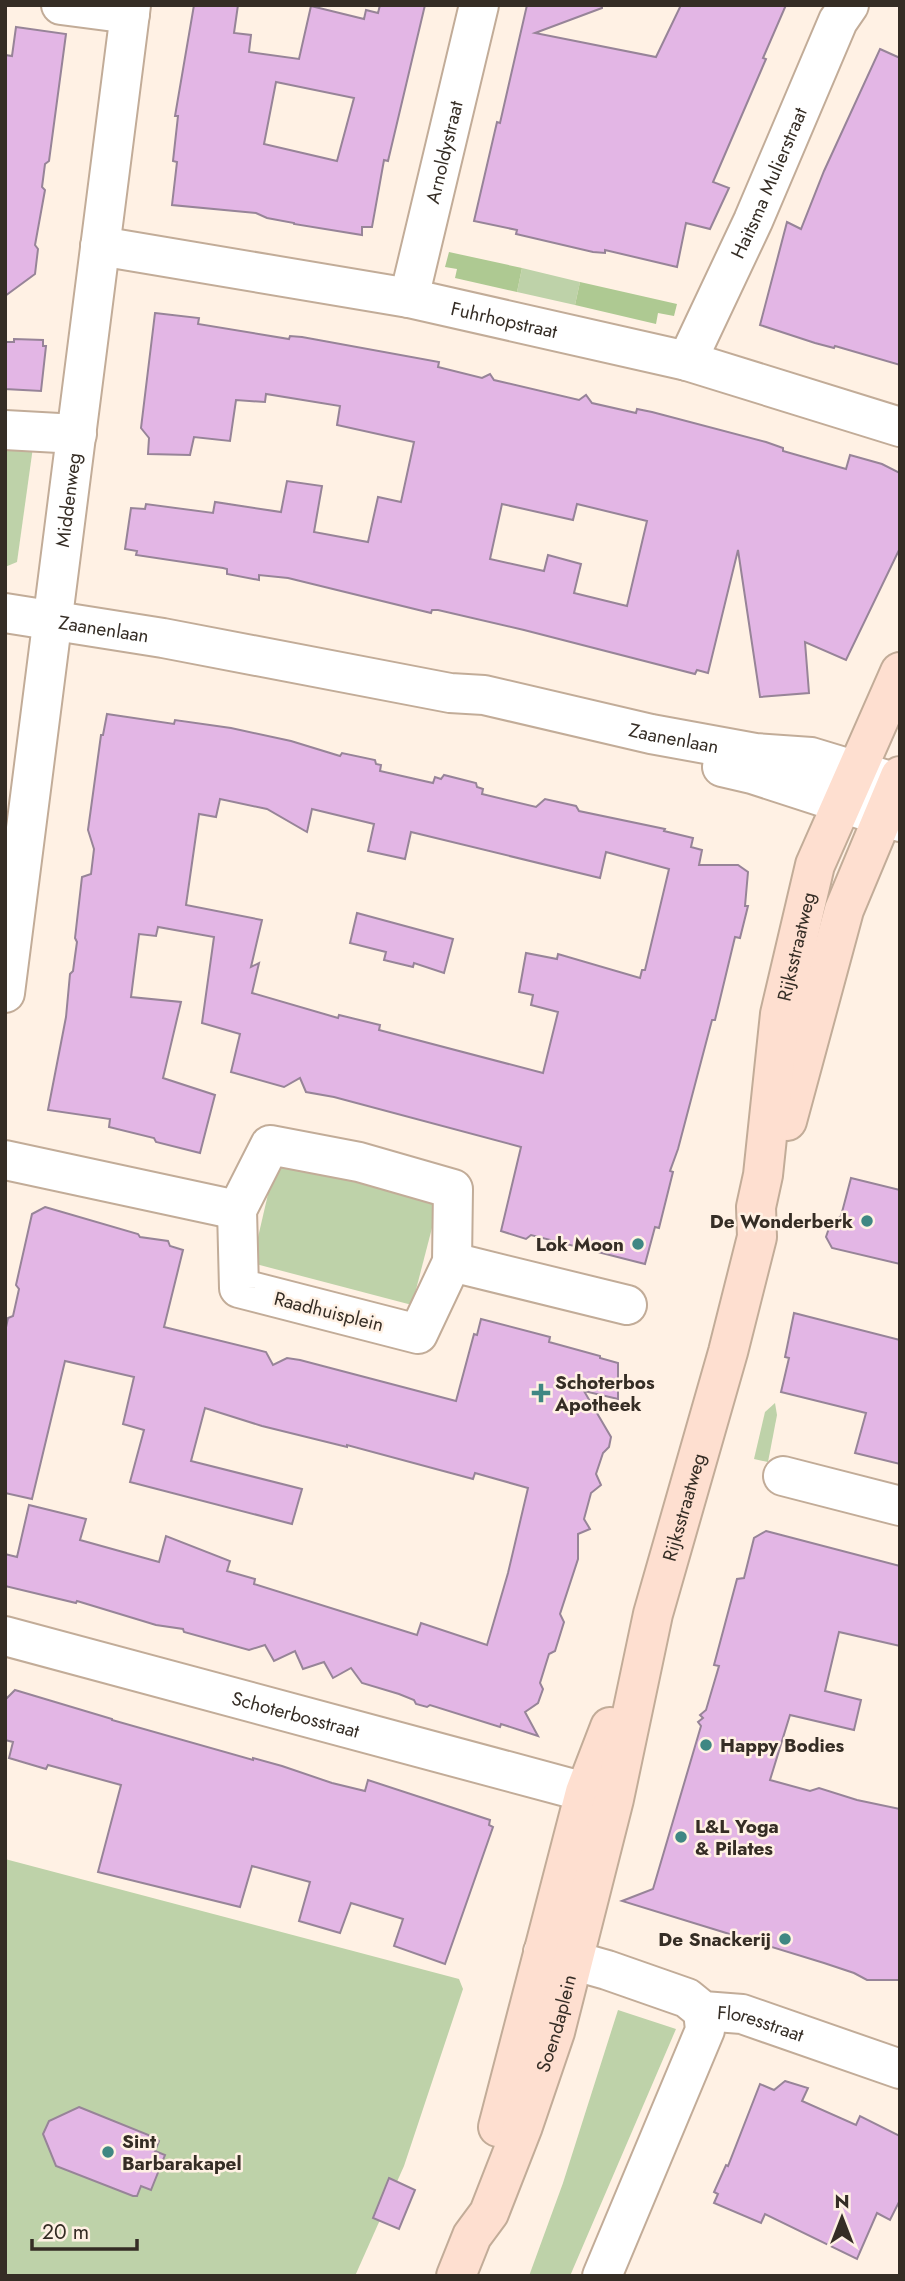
<svg xmlns="http://www.w3.org/2000/svg" width="905" height="2281" viewBox="0 0 905 2281" font-family="Jost,sans-serif">
<style>
.green{fill:#bed2a9}
.forest{fill:#aec992}
.building{fill:#e3b6e5;stroke:#978498;stroke-width:2;fill-rule:evenodd}
.lines{fill:none;stroke-linecap:round;stroke-linejoin:round}
.minor-casing{stroke:#c2ac98;stroke-width:42}
.tertiary-casing{stroke:#c2ac98;stroke-width:42}
.secondary-casing{stroke:#c2ac98;stroke-width:42}
.minor{stroke:#fff;stroke-width:38}
.tertiary{stroke:#fff;stroke-width:38}
.secondary{stroke:#fedfd0;stroke-width:38}
.poi-dot{fill:#3f8783;stroke:#fff1e4;stroke-width:2.5}
.labels{text-anchor:middle;stroke-width:5;stroke-linejoin:round;paint-order:stroke}
.street-label{font-size:19px;fill:#352d25;stroke:#fff1e4}
.poi-label{font-size:19px;font-weight:bold;fill:#352d25;stroke:#fff1e4;text-anchor:start}
</style>
<rect width="100%" height="100%" fill="#fff1e4"/>
<g class="green">
<polygon points="522,268 580,282 575,305 517,292"/>
<polygon points="5,445 33,447 17,562 5,567"/>
<polygon points="275,1164 439,1201 412,1305 252,1263"/>
<polygon points="775,1403 777,1415 768,1462 754,1459 765,1412"/>
<polygon points="5,1859 459,1979 463,1989 404,2166 355,2276 5,2276"/>
<polygon points="618,2010 676,2029 570,2276 529,2276 563,2183"/>
</g>
<g class="forest">
<polygon points="449,252 522,268 517,292 455,278 457,269 445,267"/>
<polygon points="580,282 677,304 674,316 658,313 656,324 575,305"/>
</g>
<g class="building">
<path d="M194,5H238L234,33L251,35L249,52L299,59L311,6L364,19L366,10L378,13L380,5H425L388,161L384,160L372,227H362V235L294,224V223L267,218L256,213L172,205L177,162L173,161L178,116H175ZM276,82L354,98L337,161L264,144Z"/>
<polygon points="527,5 602,5 602,8 535,33 656,57 681,5 786,5 763,58 766,59 713,182 729,188 710,229 686,223 677,267 605,250 605,253 593,252 516,234 517,230 474,221 497,122 500,123"/>
<polygon points="16,27 66,34 49,161 45,164 42,187 45,190 35,245 38,249 35,274 5,296 5,55 12,56"/>
<polygon points="880,49 900,58 900,365 835,346 834,348 815,343 760,325 787,222 801,229 824,171"/>
<path d="M155,313L199,318L198,324L289,339L290,336L302,337L439,362L438,367L482,378L490,374L494,380L579,400L586,395L592,403L636,413L637,409L652,412L766,442L783,448V451L846,469L850,455L882,464L900,473V548L846,660L805,642L809,693L760,697L738,550L708,673L697,670L695,674L524,630L438,610H432L431,613L288,578L259,575V580L227,574V569L223,568L136,555L137,551L125,549L131,508L145,509L146,504L213,513L215,502L281,512L287,481L322,486L314,532L368,542L378,497L401,502L414,442L337,425L340,406L266,394L265,402L236,400L230,441L194,437L190,455L148,454L149,438L141,428ZM502,504L573,520L577,504L647,521L627,606L574,593L581,564L548,555L544,571L490,559Z"/>
<polygon points="14,339 43,340 43,346 46,346 41,391 5,389 5,342 14,342"/>
<path d="M107,714L174,724L175,720L231,728L291,741L340,756L342,753L375,760L376,764L381,765L380,771L433,783L435,777L441,779L444,775L476,783L477,787L483,789L482,794L536,807L545,799L576,806L579,811L665,829L664,831L693,838L691,847L702,850L699,865H738L748,872L745,906H748L740,938L735,937L715,1020H712L678,1149L670,1171L673,1172L659,1228L655,1227L645,1264L531,1235L526,1239L501,1231L521,1147L334,1097L306,1092L300,1078L284,1087L231,1072L240,1034L202,1023L214,937L158,927L156,936L139,934L131,997L181,1002L163,1078L215,1095L200,1153L156,1142L154,1138L109,1127L110,1119L48,1110L66,1017L70,974L73,971L75,956L77,942L75,938L82,877L91,874L94,849L88,830L101,735H103ZM220,799L267,809L307,832L312,809L374,824L368,851L405,859L411,832L600,878L606,852L669,869L645,970H642L640,978L558,954L557,959L526,953L519,992L533,995L531,1005L558,1012L543,1073L379,1030L380,1025L339,1015L338,1018L252,993L259,963L251,967L262,920L186,905L199,814L216,817Z"/>
<polygon points="357,913 453,939 444,973 414,963 413,967 384,960 386,952 350,943"/>
<polygon points="851,1178 900,1190 900,1264 832,1248 826,1237 830,1225 841,1216"/>
<polygon points="45,1207 138,1234 140,1237 168,1241 170,1246 183,1250 164,1327 266,1352 273,1365 287,1358 300,1360 456,1401 474,1334 477,1335 481,1319 550,1337 549,1342 600,1356 600,1358 618,1363 618,1399 584,1391 611,1437 609,1447 603,1453 596,1474 601,1485 591,1493 584,1519 590,1529 578,1534 578,1559 560,1614 564,1622 555,1651 549,1654 540,1683 543,1689 538,1703 525,1712 538,1736 501,1724 500,1727 430,1705 427,1707 416,1704 414,1700 399,1694 362,1683 351,1668 333,1678 324,1662 303,1669 295,1651 274,1661 265,1645 249,1650 184,1632 183,1629 156,1625 77,1601 76,1603 5,1586 5,1554 17,1557 29,1505 86,1519 80,1540 159,1562 166,1536 230,1561 227,1571 255,1579 254,1584 417,1635 421,1623 487,1645 508,1573 528,1488 475,1473 473,1479 347,1445 347,1447 262,1426 205,1408 191,1461 302,1489 292,1524 130,1482 144,1430 123,1424 134,1377 65,1361 32,1499 5,1493 5,1332 8,1318 13,1316 19,1289 16,1285 32,1214"/>
<polygon points="794,1313 900,1340 900,1464 855,1453 866,1413 781,1392 789,1358 785,1357"/>
<polygon points="766,1531 900,1566 900,1646 839,1632 825,1691 861,1700 854,1730 790,1715 770,1780 810,1791 819,1788 857,1800 900,1809 900,1980 867,1980 854,1973 824,1963 622,1901 653,1889 701,1726 698,1722 703,1718 700,1715 706,1710 719,1666 714,1665 737,1579 744,1578 754,1538"/>
<polygon points="15,1690 112,1719 112,1720 253,1760 253,1758 282,1766 332,1783 365,1791 368,1780 490,1820 489,1825 493,1827 445,1964 394,1946 403,1919 351,1903 340,1933 299,1921 310,1882 252,1866 240,1907 98,1872 121,1785 48,1765 46,1769 9,1758 13,1742 5,1740 5,1700"/>
<polygon points="785,2081 808,2088 802,2101 856,2125 860,2116 900,2136 900,2200 890,2220 877,2213 857,2259 765,2214 761,2223 714,2203 718,2194 714,2192 726,2165 728,2166 760,2084 774,2090"/>
<polygon points="79,2107 156,2138 159,2141 155,2151 165,2155 151,2190 141,2186 137,2196 133,2196 56,2166 43,2134 49,2121"/>
<polygon points="389,2178 415,2190 399,2229 373,2218"/>
</g>
<g class="lines">
<g class="minor-casing">
<g id="minor">
<polyline points="61,5 130,14"/>
<path id="s1" d="M100,246L409,298L687,361L900,427"/>
<path id="s2" d="M409,298L479,5"/>
<path id="s3" d="M687,361L753,221L838,21L849,5"/>
<polyline points="5,430 77,434"/>
<path id="s4" d="M5,993L131,5"/>
<polygon points="270,1145 359,1162 453,1189 452,1262 418,1334 239,1288 237,1210"/>
<polyline points="5,1160 237,1210"/>
<polyline points="452,1262 627,1305"/>
<polyline points="783,1476 900,1506"/>
<path id="s5" d="M5,1636L585,1792"/>
<path id="s6" d="M543,1952L607,1970L687,1998L703,2011L742,2014L900,2069"/>
<polyline points="602,2276 705,2030 703,2011"/>
</g>
</g>
<g class="tertiary-casing">
<g id="tertiary">
<path id="s7" d="M5,613L163,638L450,693L484,695L651,734L755,753L811,757L900,784"/>
<polyline points="722,767 752,774 900,822"/>
</g>
</g>
<g class="secondary-casing">
<g id="secondary">
<polyline points="787,1121 844,910 900,776"/>
<polyline points="498,2127 585,1792 610,1727"/>
<path id="s8" d="M456,2276L472,2236L489,2213L523,2126L555,2032L614,1799L653,1614L728,1352L757,1237L756,1207L763,1175L780,1014L815,865L900,672"/>
</g>
</g>
<use href="#minor" class="minor"/>
<use href="#tertiary" class="tertiary"/>
<use href="#secondary" class="secondary"/>
</g>
<g class="poi-dot">
<circle cx="867" cy="1221" r="7"/>
<circle cx="638" cy="1244" r="7"/>
<path d="M537.5 1382.5h7v7h7v7h-7v7h-7v-7h-7v-7h7z"/>
<circle cx="706" cy="1745" r="7"/>
<circle cx="681" cy="1837" r="7"/>
<circle cx="785" cy="1939" r="7"/>
<circle cx="108" cy="2152" r="7"/>
</g>
<g class="labels">
<g class="street-label">
<text dy="7" stroke="none"><textPath href="#s2" startOffset="150">Arnoldystraat</textPath></text>
<text dy="7" stroke="none"><textPath href="#s3" startOffset="196">Haitsma Mulierstraat</textPath></text>
<text dy="7" stroke="none"><textPath href="#s1" startOffset="411">Fuhrhopstraat</textPath></text>
<text dy="7" stroke="none"><textPath href="#s4" startOffset="497">Middenweg</textPath></text>
<text dy="7" stroke="none"><textPath href="#s7" startOffset="100">Zaanenlaan</textPath></text>
<text dy="7" stroke="none"><textPath href="#s7" startOffset="681">Zaanenlaan</textPath></text>
<text dy="7" stroke="none"><textPath href="#s8" startOffset="1379">Rijksstraatweg</textPath></text>
<text transform="translate(329 1311) rotate(14)" y="7">Raadhuisplein</text>
<text dy="7" stroke="none"><textPath href="#s8" startOffset="805">Rijksstraatweg</textPath></text>
<text dy="7" stroke="none"><textPath href="#s5" startOffset="301">Schoterbosstraat</textPath></text>
<text dy="7" stroke="none"><textPath href="#s8" startOffset="273">Soendaplein</textPath></text>
<text dy="7" stroke="none"><textPath href="#s6" startOffset="231">Floresstraat</textPath></text>
</g>
<g class="poi-label">
<text x="853" y="1228" text-anchor="end">De Wonderberk</text>
<text x="624" y="1251" text-anchor="end">Lok Moon</text>
<text x="555" y="1389">Schoterbos<tspan x="555" dy="22">Apotheek</tspan></text>
<text x="720" y="1752">Happy Bodies</text>
<text x="695" y="1833">L&amp;L Yoga<tspan x="695" dy="22">&amp; Pilates</tspan></text>
<text x="771" y="1946" text-anchor="end">De Snackerij</text>
<text x="122" y="2148">Sint<tspan x="122" dy="22">Barbarakapel</tspan></text>
</g>
</g>
<rect width="905" height="2281" fill="none" stroke="#352d25" stroke-width="14"/>
<g transform="translate(842 2218)" stroke="#fff1e4" stroke-width="5" paint-order="stroke">
<path d="M0-5L12 26L0 18L-12 26Z" fill="#352d25"/>
<text y="-10" font-size="19" font-weight="bold" text-anchor="middle" fill="#352d25">N</text>
</g>
<path d="M32 2239v10h105v-10" fill="none" stroke="#352d25" stroke-width="3.5"/>
<text x="42" y="2239" font-size="21" fill="#352d25" stroke="#fff1e4" stroke-width="5" paint-order="stroke">20 m</text>
</svg>
